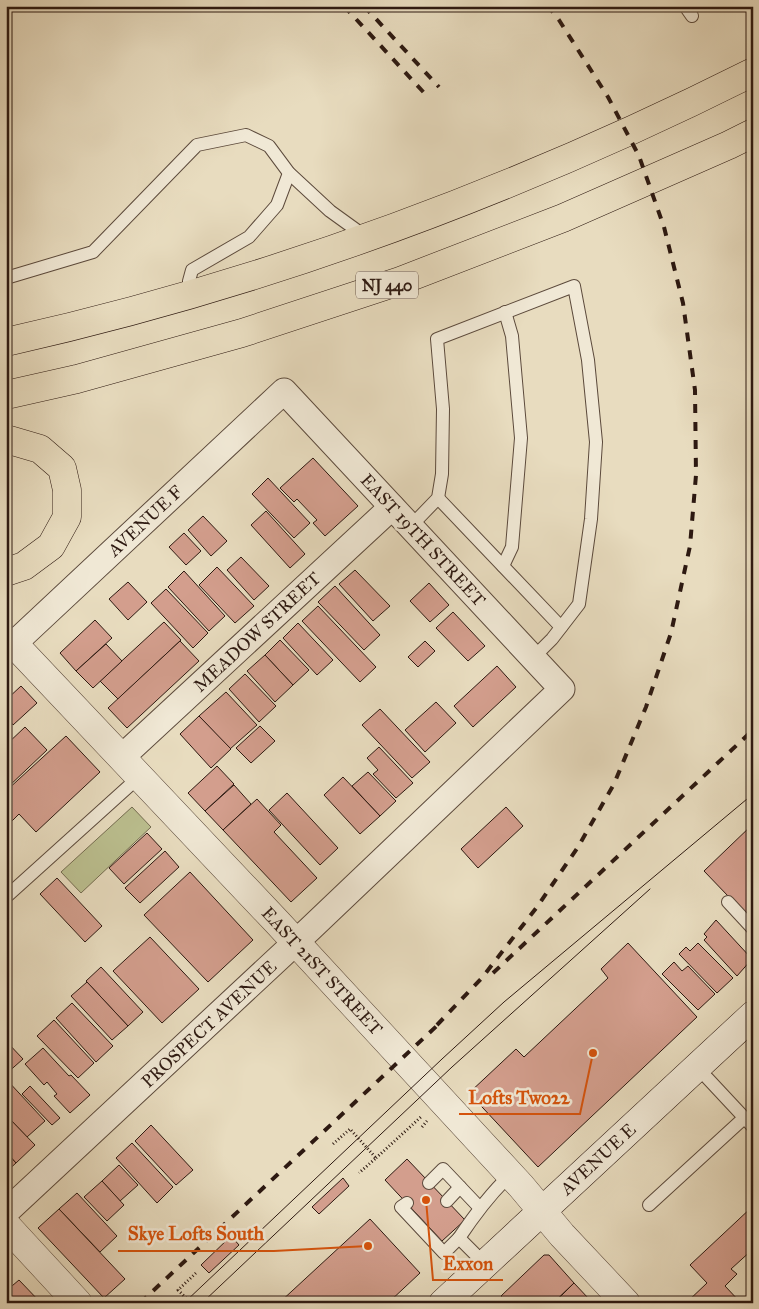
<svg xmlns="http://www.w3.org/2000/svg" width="759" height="1309" viewBox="0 0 759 1309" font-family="'IM FELL Great Primer',serif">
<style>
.green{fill:#bbbf8f;stroke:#746c50}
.building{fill:#d39e8d;stroke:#2d1911}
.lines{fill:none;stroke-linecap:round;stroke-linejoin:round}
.service-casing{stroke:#5c4a3c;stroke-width:14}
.minor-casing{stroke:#5c4a3c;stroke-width:27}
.tertiary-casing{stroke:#5c4a3c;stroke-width:29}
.secondary-casing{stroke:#2d1911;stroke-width:29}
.trunk-casing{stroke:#2d1911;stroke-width:29}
.path{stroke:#2d1911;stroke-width:3;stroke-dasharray:1 2.5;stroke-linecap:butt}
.service{stroke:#f0e8d5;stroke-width:12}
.minor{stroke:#f0e8d5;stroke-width:25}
.tertiary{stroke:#f0e8d5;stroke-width:28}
.secondary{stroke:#f0e8d5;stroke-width:28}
.trunk{stroke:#e8dcbf;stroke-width:28}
.tram{stroke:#2d1911;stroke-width:1}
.rail{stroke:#2d1911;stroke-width:4;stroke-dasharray:9 9;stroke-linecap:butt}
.labels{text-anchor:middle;stroke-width:5;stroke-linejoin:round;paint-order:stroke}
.shield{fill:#f0e8d5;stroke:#68574c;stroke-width:1}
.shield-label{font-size:16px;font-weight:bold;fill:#2d1911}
.street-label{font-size:18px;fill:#2d1911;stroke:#f0e8d5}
.leader{fill:none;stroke:#d5530c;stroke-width:2}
.callout-dot{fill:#d5530c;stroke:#f0e8d5;stroke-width:2}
.callout-label{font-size:19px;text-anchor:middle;font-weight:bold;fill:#d5530c;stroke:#f0e8d5;stroke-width:5;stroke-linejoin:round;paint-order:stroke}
</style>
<rect width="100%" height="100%" fill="#e8dcbf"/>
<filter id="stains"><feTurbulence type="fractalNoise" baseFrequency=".004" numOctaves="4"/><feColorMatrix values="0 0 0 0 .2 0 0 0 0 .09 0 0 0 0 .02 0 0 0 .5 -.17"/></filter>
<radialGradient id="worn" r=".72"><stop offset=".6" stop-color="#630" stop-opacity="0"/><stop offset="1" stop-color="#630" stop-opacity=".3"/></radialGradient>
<polygon class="green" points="132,807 151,827 81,893 61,872"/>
<g class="building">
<polygon points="313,458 358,506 325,536 313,523 317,520 297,499 294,502 280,488"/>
<polygon points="268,478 310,523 294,538 252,494"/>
<polygon points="266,511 305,554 290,568 251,525"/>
<polygon points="203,516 227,541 211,556 188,530"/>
<polygon points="184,533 201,551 186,565 169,547"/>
<polygon points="241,557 269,586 254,600 227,570"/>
<polygon points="217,567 254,606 235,623 199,585"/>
<polygon points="355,570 390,606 373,621 339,584"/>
<polygon points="184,571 225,616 209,631 168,587"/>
<polygon points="128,582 147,602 128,620 109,599"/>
<polygon points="429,583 449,605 430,622 410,601"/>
<polygon points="335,586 380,635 364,650 318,602"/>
<polygon points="166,589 208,633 193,648 151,603"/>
<polygon points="318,606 376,667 360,682 302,621"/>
<polygon points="453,612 485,646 468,661 436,628"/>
<polygon points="95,620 112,638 76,671 60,653"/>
<polygon points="164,622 181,640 118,699 100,681"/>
<polygon points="298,623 333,660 317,675 283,638"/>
<polygon points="280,640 309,670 293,685 265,655"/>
<polygon points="180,641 199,661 127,728 108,708"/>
<polygon points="425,641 435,651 418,667 408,657"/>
<polygon points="106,644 122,661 93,688 76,671"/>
<polygon points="265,655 293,685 275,702 247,671"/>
<polygon points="497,666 516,687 473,727 454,706"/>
<polygon points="245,674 276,706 259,722 229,689"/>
<polygon points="21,686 37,703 13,725 11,722 6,726 6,700"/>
<polygon points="226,692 257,725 230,749 199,716"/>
<polygon points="436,702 456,723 425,752 405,730"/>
<polygon points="380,709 430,762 412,778 362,725"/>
<polygon points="199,716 231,749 211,768 180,734"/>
<polygon points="260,726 275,741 251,763 236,748"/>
<polygon points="25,727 47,750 7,788 6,745"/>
<polygon points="66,736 100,772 36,832 19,814 11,822 6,817 6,791"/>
<polygon points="379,747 413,783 396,798 373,774 378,770 367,758"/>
<polygon points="217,766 234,784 205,811 188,793"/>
<polygon points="368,772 396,801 380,816 352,786"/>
<polygon points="343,777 380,816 360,834 324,795"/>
<polygon points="234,785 251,804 223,830 205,811"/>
<polygon points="287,793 338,848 320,865 269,810"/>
<polygon points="257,799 281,825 274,832 317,878 291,902 223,830"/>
<polygon points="506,807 523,826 478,868 461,849"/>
<polygon points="753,824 753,922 704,871"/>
<polygon points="147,833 162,849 124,884 109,868"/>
<polygon points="165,851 179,867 140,903 125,888"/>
<polygon points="190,872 253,940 208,982 144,915"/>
<polygon points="57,878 102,926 85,942 40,894"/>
<polygon points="716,920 752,959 737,976 704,940 707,937 704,934"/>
<polygon points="150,937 199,989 162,1023 113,971"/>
<polygon points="628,943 697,1017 538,1167 469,1093 516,1049 524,1057 608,978 601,969"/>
<polygon points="698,943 733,978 717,993 679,954 686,947 690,951"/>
<polygon points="674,962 682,971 688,966 715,994 698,1010 662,974"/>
<polygon points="101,967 143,1012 128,1026 86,981"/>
<polygon points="87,982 128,1026 112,1040 71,996"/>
<polygon points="72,1003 113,1046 96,1062 56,1018"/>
<polygon points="54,1020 94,1063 78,1078 37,1036"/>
<polygon points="6,1041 23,1059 6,1074"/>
<polygon points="43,1048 69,1076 71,1075 90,1095 70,1113 54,1096 57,1094 47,1082 44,1085 25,1064"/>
<polygon points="6,1079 45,1121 27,1137 6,1115"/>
<polygon points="30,1086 60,1118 52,1125 22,1094"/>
<polygon points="6,1115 35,1145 16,1163 6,1152"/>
<polygon points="151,1125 193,1170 176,1185 135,1141"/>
<polygon points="132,1143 173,1187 157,1203 116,1158"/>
<polygon points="6,1152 16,1163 6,1172"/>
<polygon points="407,1159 465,1220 442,1241 385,1180"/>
<polygon points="119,1165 138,1185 120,1201 102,1181"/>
<polygon points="343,1178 349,1186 319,1214 312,1207"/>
<polygon points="102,1181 124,1205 107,1221 84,1197"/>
<polygon points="77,1193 117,1236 100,1252 59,1209"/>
<polygon points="753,1206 753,1249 731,1269 737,1274 725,1286 741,1303 686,1303 707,1283 690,1265"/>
<polygon points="59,1209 125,1279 104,1298 38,1228"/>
<polygon points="370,1219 420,1273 388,1303 279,1303"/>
<polygon points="231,1236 239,1245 209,1273 201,1265"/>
<polygon points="544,1255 549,1255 574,1283 553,1303 507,1303 501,1296"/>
<polygon points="19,1280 41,1303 6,1303 6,1291"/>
<polygon points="574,1283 589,1299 585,1303 554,1303"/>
</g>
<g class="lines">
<g class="service-casing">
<g id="service">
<polyline points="685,6 692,16"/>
<polyline points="6,278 93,252 197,145 246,135 269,146 289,173 330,211 366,237"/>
<polyline points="190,294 189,281 192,270 249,237 277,205 289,173"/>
<polyline points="438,498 561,627"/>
<polyline points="410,527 438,498 442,474 443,409 437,339 574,286 588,360 596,442 591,519 579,604 552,639 533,658"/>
<polyline points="503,566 512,547 521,438 512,336 505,312"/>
<polyline points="6,897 139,777"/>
<polyline points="728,902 753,929"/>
<polyline points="697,1067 753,1127"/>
<polyline points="429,1183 443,1169 479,1207"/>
<polyline points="447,1201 460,1187"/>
<polyline points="407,1203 401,1207 444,1253 459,1238 485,1264"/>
<polyline points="649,1205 744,1118"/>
<path d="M459,1238C475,1214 490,1194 510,1175"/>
</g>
</g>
<g class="minor-casing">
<g id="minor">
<polyline points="6,651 284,391 562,689 310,929 6,1212"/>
<polyline points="122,757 392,507"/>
</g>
</g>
<g class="tertiary-casing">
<g id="tertiary">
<polyline points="6,640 14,644 277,922 521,1186 562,1235 626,1303"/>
<polyline points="6,1225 78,1303"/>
</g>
</g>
<g class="secondary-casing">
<polyline id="secondary" points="443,1303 753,1015"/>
</g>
<g class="trunk-casing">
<g id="trunk">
<path d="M6,342C265,284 516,191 753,72"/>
<polyline points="6,395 77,379 242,333 400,281 563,218 729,145 753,133"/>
<polyline points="6,439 40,449 62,468 67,490 67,517 51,546 24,566 6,572"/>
</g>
</g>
<g class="path">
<polyline points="422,1127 427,1121"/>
<polyline points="333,1144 350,1129 376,1158 359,1173"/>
<polyline points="376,1158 422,1116"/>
<polyline points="191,1303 178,1290 197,1272"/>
<polyline points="220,1303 223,1300"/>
</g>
<use href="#service" class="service"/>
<use href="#minor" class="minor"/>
<use href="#tertiary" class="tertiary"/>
<use href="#secondary" class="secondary"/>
<use href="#trunk" class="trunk"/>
<g class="tram">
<polyline points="184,1303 442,1059 504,1002 753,794"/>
<polyline points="202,1303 452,1067 650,889"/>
</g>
<g class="rail">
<polyline points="344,6 427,96"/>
<polyline points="364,6 439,87"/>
<polyline points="493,973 753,730"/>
<polyline points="437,1025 481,979 537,907 578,847 614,784 646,707 671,633 690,546 696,475 695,390 683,303 664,227 639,156 608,97 559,20 548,6"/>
<polyline points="140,1303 442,1021"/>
</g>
</g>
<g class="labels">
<rect class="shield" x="356" y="271.5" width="62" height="27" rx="4"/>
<g class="shield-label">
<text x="387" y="291">NJ 440</text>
</g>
<g class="street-label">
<text transform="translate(145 521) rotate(-43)" y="6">AVENUE F</text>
<text transform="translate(423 540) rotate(47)" y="6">EAST 19TH STREET</text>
<text transform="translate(257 632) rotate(-43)" y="6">MEADOW STREET</text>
<text transform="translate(322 971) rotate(47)" y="6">EAST 21ST STREET</text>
<text transform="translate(209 1024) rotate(-43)" y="6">PROSPECT AVENUE</text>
<text transform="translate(598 1159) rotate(-43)" y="6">AVENUE E</text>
</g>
</g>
<path class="leader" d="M593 1053L580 1114H459M368 1246L274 1251H118M426 1200L433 1280H503"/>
<g class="callout-dot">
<circle cx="593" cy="1053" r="5"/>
<circle cx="368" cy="1246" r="5"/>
<circle cx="426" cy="1200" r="5"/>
</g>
<g class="callout-label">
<text x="519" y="1104">Lofts Two22</text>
<text x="196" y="1240">Skye Lofts South</text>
<text x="468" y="1270">Exxon</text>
</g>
<rect width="759" height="1309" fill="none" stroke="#e8dcbf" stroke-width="25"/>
<rect x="8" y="8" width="744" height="1294" fill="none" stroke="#2d1911" stroke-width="2.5"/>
<rect x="12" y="12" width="734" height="1284" fill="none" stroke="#2d1911"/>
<rect width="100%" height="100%" filter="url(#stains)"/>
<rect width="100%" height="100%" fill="url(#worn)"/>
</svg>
